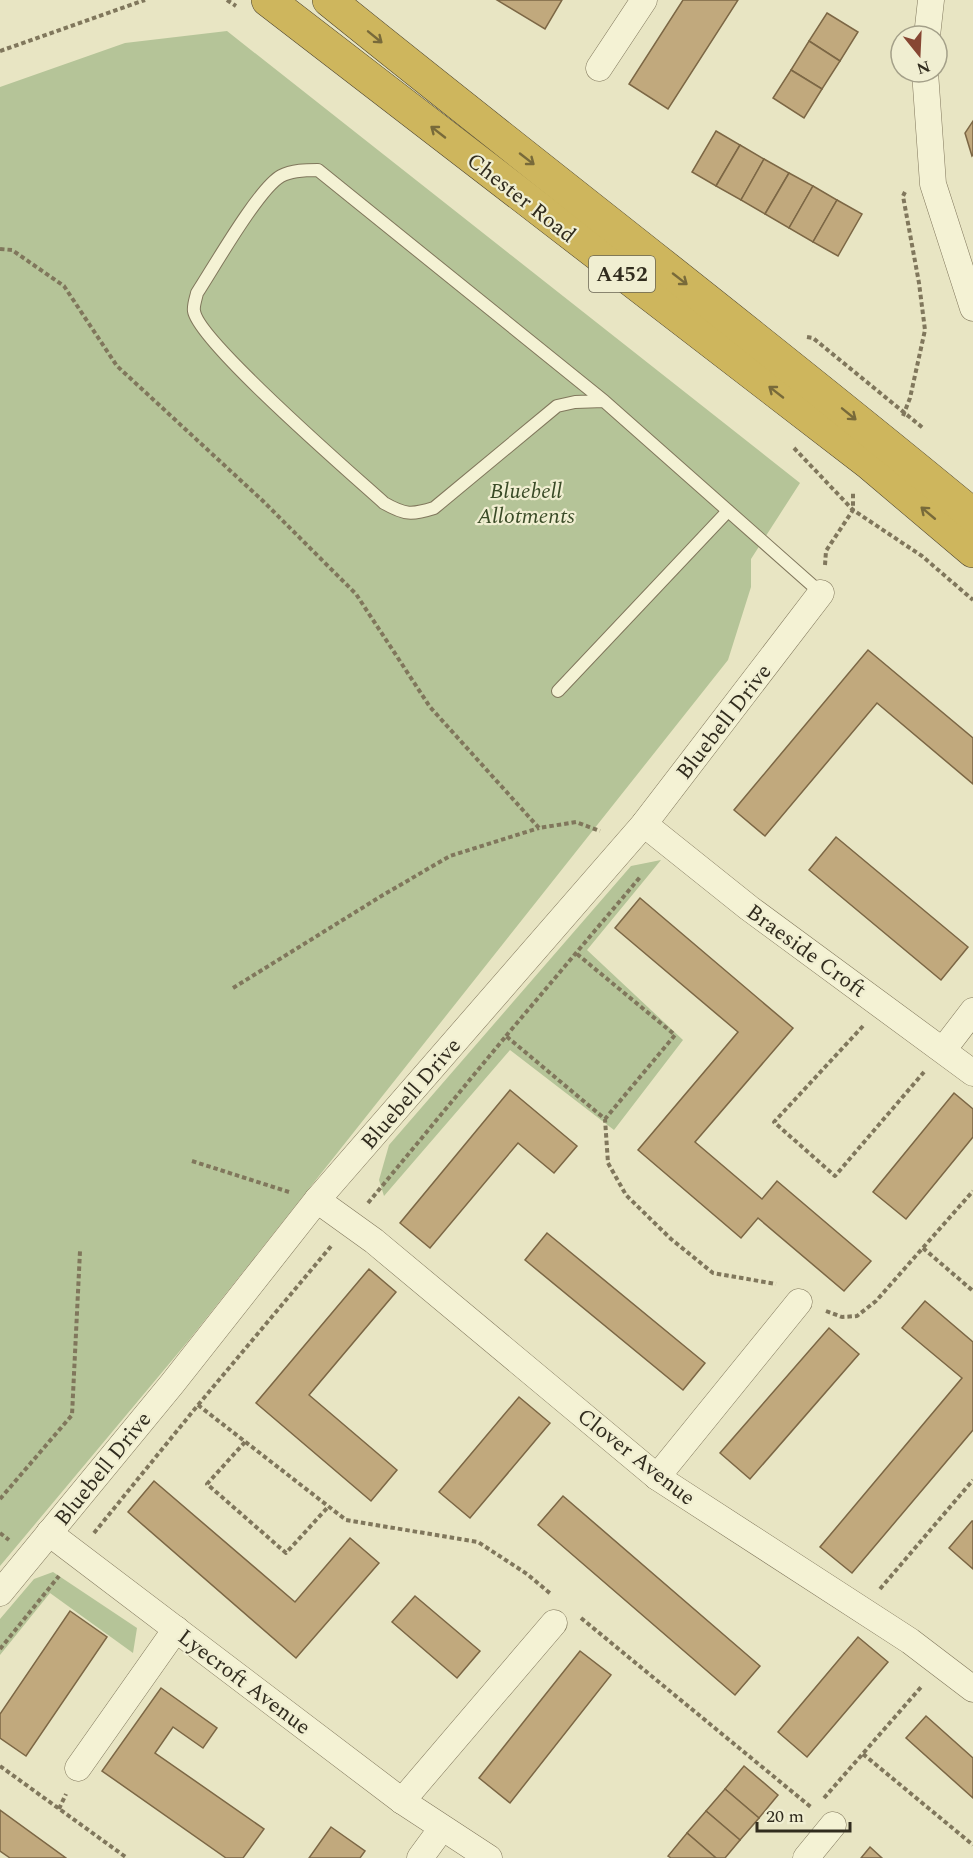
<svg xmlns="http://www.w3.org/2000/svg" width="973" height="1858" viewBox="0 0 973 1858" font-family="Spectral,serif">
<style>
.green{fill:#b5c498}
.building{fill:#c1a97d;stroke:#7c6745;stroke-width:1.5}
.lines{fill:none;stroke-linecap:round;stroke-linejoin:round}
.lane-casing{stroke:#80775c;stroke-width:14}
.street-casing{stroke:#80775c;stroke-width:27}
.highway-casing{stroke:#4e4530;stroke-width:34}
.path{stroke:#80775c;stroke-width:4;stroke-dasharray:4.5 3;stroke-linecap:butt}
.lane{stroke:#f4f2d4;stroke-width:12}
.street{stroke:#f4f2d4;stroke-width:26}
.highway{stroke:#ceb65d;stroke-width:33}
.oneway{stroke:#786a3a}
.labels{text-anchor:middle;stroke-width:4.5;stroke-linejoin:round;paint-order:stroke}
.shield{fill:#f0eed1;stroke:#6a6654;stroke-width:1.5}
.shield-label{font-size:21px;font-weight:bold;fill:#312c1e}
.street-label{font-size:22px;fill:#312c1e;stroke:#f0eed1}
.park-label{font-size:22px;font-style:italic;fill:#3a4b27;stroke:#f0eed1}
</style>
<rect width="100%" height="100%" fill="#e8e5c3"/>
<g class="green">
<polygon points="227,31 800,483 751,559 751,587 728,660 189,1340 0,1566 0,87 125,43"/>
<polygon points="661,860 587,950 683,1040 614,1130 510,1050 384,1196 379,1180 389,1145 631,866"/>
<polygon points="53,1572 137,1628 133,1653 50,1593 0,1655 0,1619 34,1579"/>
</g>
<g class="building">
<polygon points="497,0 562,0 545,29"/>
<polygon points="683,0 738,0 668,109 629,84"/>
<polygon points="827,13 858,32 840,61 809,41"/>
<polygon points="809,41 840,61 822,89 791,70"/>
<polygon points="791,70 822,89 804,118 773,98"/>
<polygon points="973,121 973,155 972,156 965,133"/>
<polygon points="716,131 740,145 716,186 692,172"/>
<polygon points="740,145 764,159 741,200 716,186"/>
<polygon points="764,159 789,173 765,214 741,200"/>
<polygon points="789,173 813,186 789,228 765,214"/>
<polygon points="813,186 837,200 813,242 789,228"/>
<polygon points="837,200 862,214 838,256 813,242"/>
<polygon points="868,650 973,738 973,784 877,703 765,836 734,810"/>
<polygon points="836,837 968,947 941,980 809,870"/>
<polygon points="640,898 793,1028 695,1142 762,1199 777,1181 871,1261 844,1291 758,1218 741,1238 638,1150 738,1032 615,928"/>
<polygon points="510,1090 577,1146 554,1173 518,1143 430,1248 400,1223"/>
<polygon points="954,1093 973,1109 973,1137 906,1219 873,1192"/>
<polygon points="547,1233 705,1363 683,1390 525,1260"/>
<polygon points="369,1269 396,1292 309,1395 397,1470 371,1501 256,1403"/>
<polygon points="925,1301 973,1342 973,1430 852,1573 820,1547 962,1378 902,1328"/>
<polygon points="829,1328 859,1354 750,1479 720,1453"/>
<polygon points="519,1397 550,1423 470,1518 439,1492"/>
<polygon points="154,1481 295,1602 350,1538 379,1563 296,1658 128,1512"/>
<polygon points="563,1496 760,1666 735,1695 538,1525"/>
<polygon points="972,1521 973,1521 973,1569 949,1548"/>
<polygon points="415,1596 480,1651 457,1678 392,1622"/>
<polygon points="70,1611 107,1637 26,1756 0,1738 0,1714"/>
<polygon points="858,1637 888,1662 807,1757 778,1732"/>
<polygon points="580,1651 611,1675 510,1803 479,1778"/>
<polygon points="161,1688 217,1728 203,1748 173,1727 155,1753 264,1829 243,1858 226,1858 102,1771"/>
<polygon points="926,1716 973,1758 973,1798 906,1738"/>
<polygon points="744,1766 778,1795 759,1818 725,1789"/>
<polygon points="725,1789 759,1818 740,1840 706,1811"/>
<polygon points="0,1810 66,1858 10,1858 0,1851"/>
<polygon points="706,1811 740,1840 725,1858 716,1858 687,1833"/>
<polygon points="331,1827 365,1851 360,1858 309,1858"/>
<polygon points="687,1833 716,1858 671,1858 668,1856"/>
<polygon points="870,1847 882,1858 861,1858"/>
</g>
<g class="lines">
<g class="lane-casing">
<g id="lane">
<path d="M604,401L575,402L557,406L434,508C412,515 405,515 384,503C353,475 198,341 194,311C193,306 196,298 197,293C214,267 259,188 281,176C292,170 307,170 318,170L604,401L821,593"/>
<polyline points="558,691 728,511"/>
</g>
</g>
<g class="street-casing">
<g id="street">
<polyline points="927,36 931,0"/>
<polyline points="599,68 644,0"/>
<polyline points="925,72 933,184 973,308"/>
<polyline points="644,824 749,908 973,1073"/>
<polyline points="943,1050 973,1011"/>
<polyline points="317,1200 374,1241 657,1477 910,1641 973,1689"/>
<polyline points="657,1477 799,1302"/>
<polyline points="49,1533 402,1801 489,1858"/>
<polyline points="0,1593 172,1384 317,1200 644,824 821,593"/>
<polyline points="78,1768 176,1629"/>
<polyline points="402,1801 554,1623"/>
<polyline points="420,1858 442,1828"/>
<polyline points="806,1858 833,1825"/>
</g>
</g>
<g class="highway-casing">
<g id="highway">
<polyline points="268,0 869,463 973,551"/>
<path d="M329,0C543,173 762,340 973,515"/>
</g>
</g>
<g class="path">
<polyline points="227,0 236,6"/>
<polyline points="0,51 145,0"/>
<polyline points="0,249 12,250 64,286 117,366 263,501 356,594 430,707 539,828 576,822 600,831"/>
<polyline points="807,337 813,338 923,428"/>
<polyline points="903,416 910,398 925,330 919,283 903,196 905,192"/>
<polyline points="794,448 853,510 922,556 973,600"/>
<polyline points="825,565 826,551 853,510 853,491"/>
<polyline points="577,954 675,1035 605,1119"/>
<polyline points="233,988 383,895 450,856 539,828"/>
<polyline points="863,1026 774,1122 835,1176 924,1072"/>
<polyline points="506,1036 641,876"/>
<polyline points="192,1161 289,1192"/>
<polyline points="368,1203 506,1036 605,1119 608,1163 626,1195 671,1239 713,1273 776,1284"/>
<polyline points="923,1248 973,1291"/>
<polyline points="826,1311 842,1317 857,1316 876,1301 973,1191"/>
<polyline points="198,1405 346,1520 478,1542 527,1574 552,1595"/>
<polyline points="245,1442 207,1484 286,1553 328,1507"/>
<polyline points="0,1499 72,1415 80,1251"/>
<polyline points="0,1533 9,1540"/>
<polyline points="94,1533 198,1405 332,1245"/>
<polyline points="880,1589 973,1480"/>
<polyline points="581,1618 812,1808"/>
<polyline points="0,1649 59,1576"/>
<polyline points="863,1754 973,1845"/>
<polyline points="0,1766 127,1858"/>
<polyline points="824,1798 922,1686"/>
<polyline points="59,1809 66,1794"/>
</g>
<use href="#lane" class="lane"/>
<use href="#street" class="street"/>
<use href="#highway" class="highway"/>
</g>
<defs><path id="oneway-shaft" d="M-6 0H5M1.5-3L5.5 0L1.5 3" fill="none" stroke-width="1.6" stroke-linecap="round" stroke-linejoin="round" transform="scale(1.5)"/></defs>
<g class="oneway">
<use href="#oneway-shaft" transform="translate(375 37) rotate(39)"/>
<use href="#oneway-shaft" transform="translate(438 132) rotate(-142)"/>
<use href="#oneway-shaft" transform="translate(527 159) rotate(38)"/>
<use href="#oneway-shaft" transform="translate(680 279) rotate(38)"/>
<use href="#oneway-shaft" transform="translate(776 392) rotate(-142)"/>
<use href="#oneway-shaft" transform="translate(849 414) rotate(39)"/>
<use href="#oneway-shaft" transform="translate(928 513) rotate(-140)"/>
</g>
<g class="labels">
<rect class="shield" x="589" y="256" width="66" height="36" rx="4.5"/>
<g class="shield-label">
<text x="622" y="281">A452</text>
</g>
<g class="street-label">
<text transform="translate(522 197) rotate(38)" y="8">Chester Road</text>
<text transform="translate(723 721) rotate(-52)" y="8">Bluebell Drive</text>
<text transform="translate(807 950) rotate(36)" y="8">Braeside Croft</text>
<text transform="translate(410 1093) rotate(-49)" y="8">Bluebell Drive</text>
<text transform="translate(637 1456) rotate(38)" y="8">Clover Avenue</text>
<text transform="translate(102 1468) rotate(-51)" y="8">Bluebell Drive</text>
<text transform="translate(245 1681) rotate(37)" y="8">Lyecroft Avenue</text>
</g>
<g class="park-label">
<text x="526" y="498">Bluebell<tspan x="526" dy="25">Allotments</tspan></text>
</g>
</g>
<g transform="translate(919 54) rotate(162)"><circle r="28" fill="#f0eed1" stroke="#a4a089" stroke-width="1.5"/>
<path d="M0-4.5L10 22L0 15L-10 22Z" fill="#874633"/>
<text y="-9" font-size="16" font-weight="bold" text-anchor="middle" fill="#312c1e">N</text>
</g>
<path d="M757 1822v9h93v-9" fill="none" stroke="#312c1e" stroke-width="3"/>
<text x="766" y="1822" font-size="18" fill="#312c1e" stroke="#f0eed1" stroke-width="4.5" paint-order="stroke">20 m</text>
</svg>
